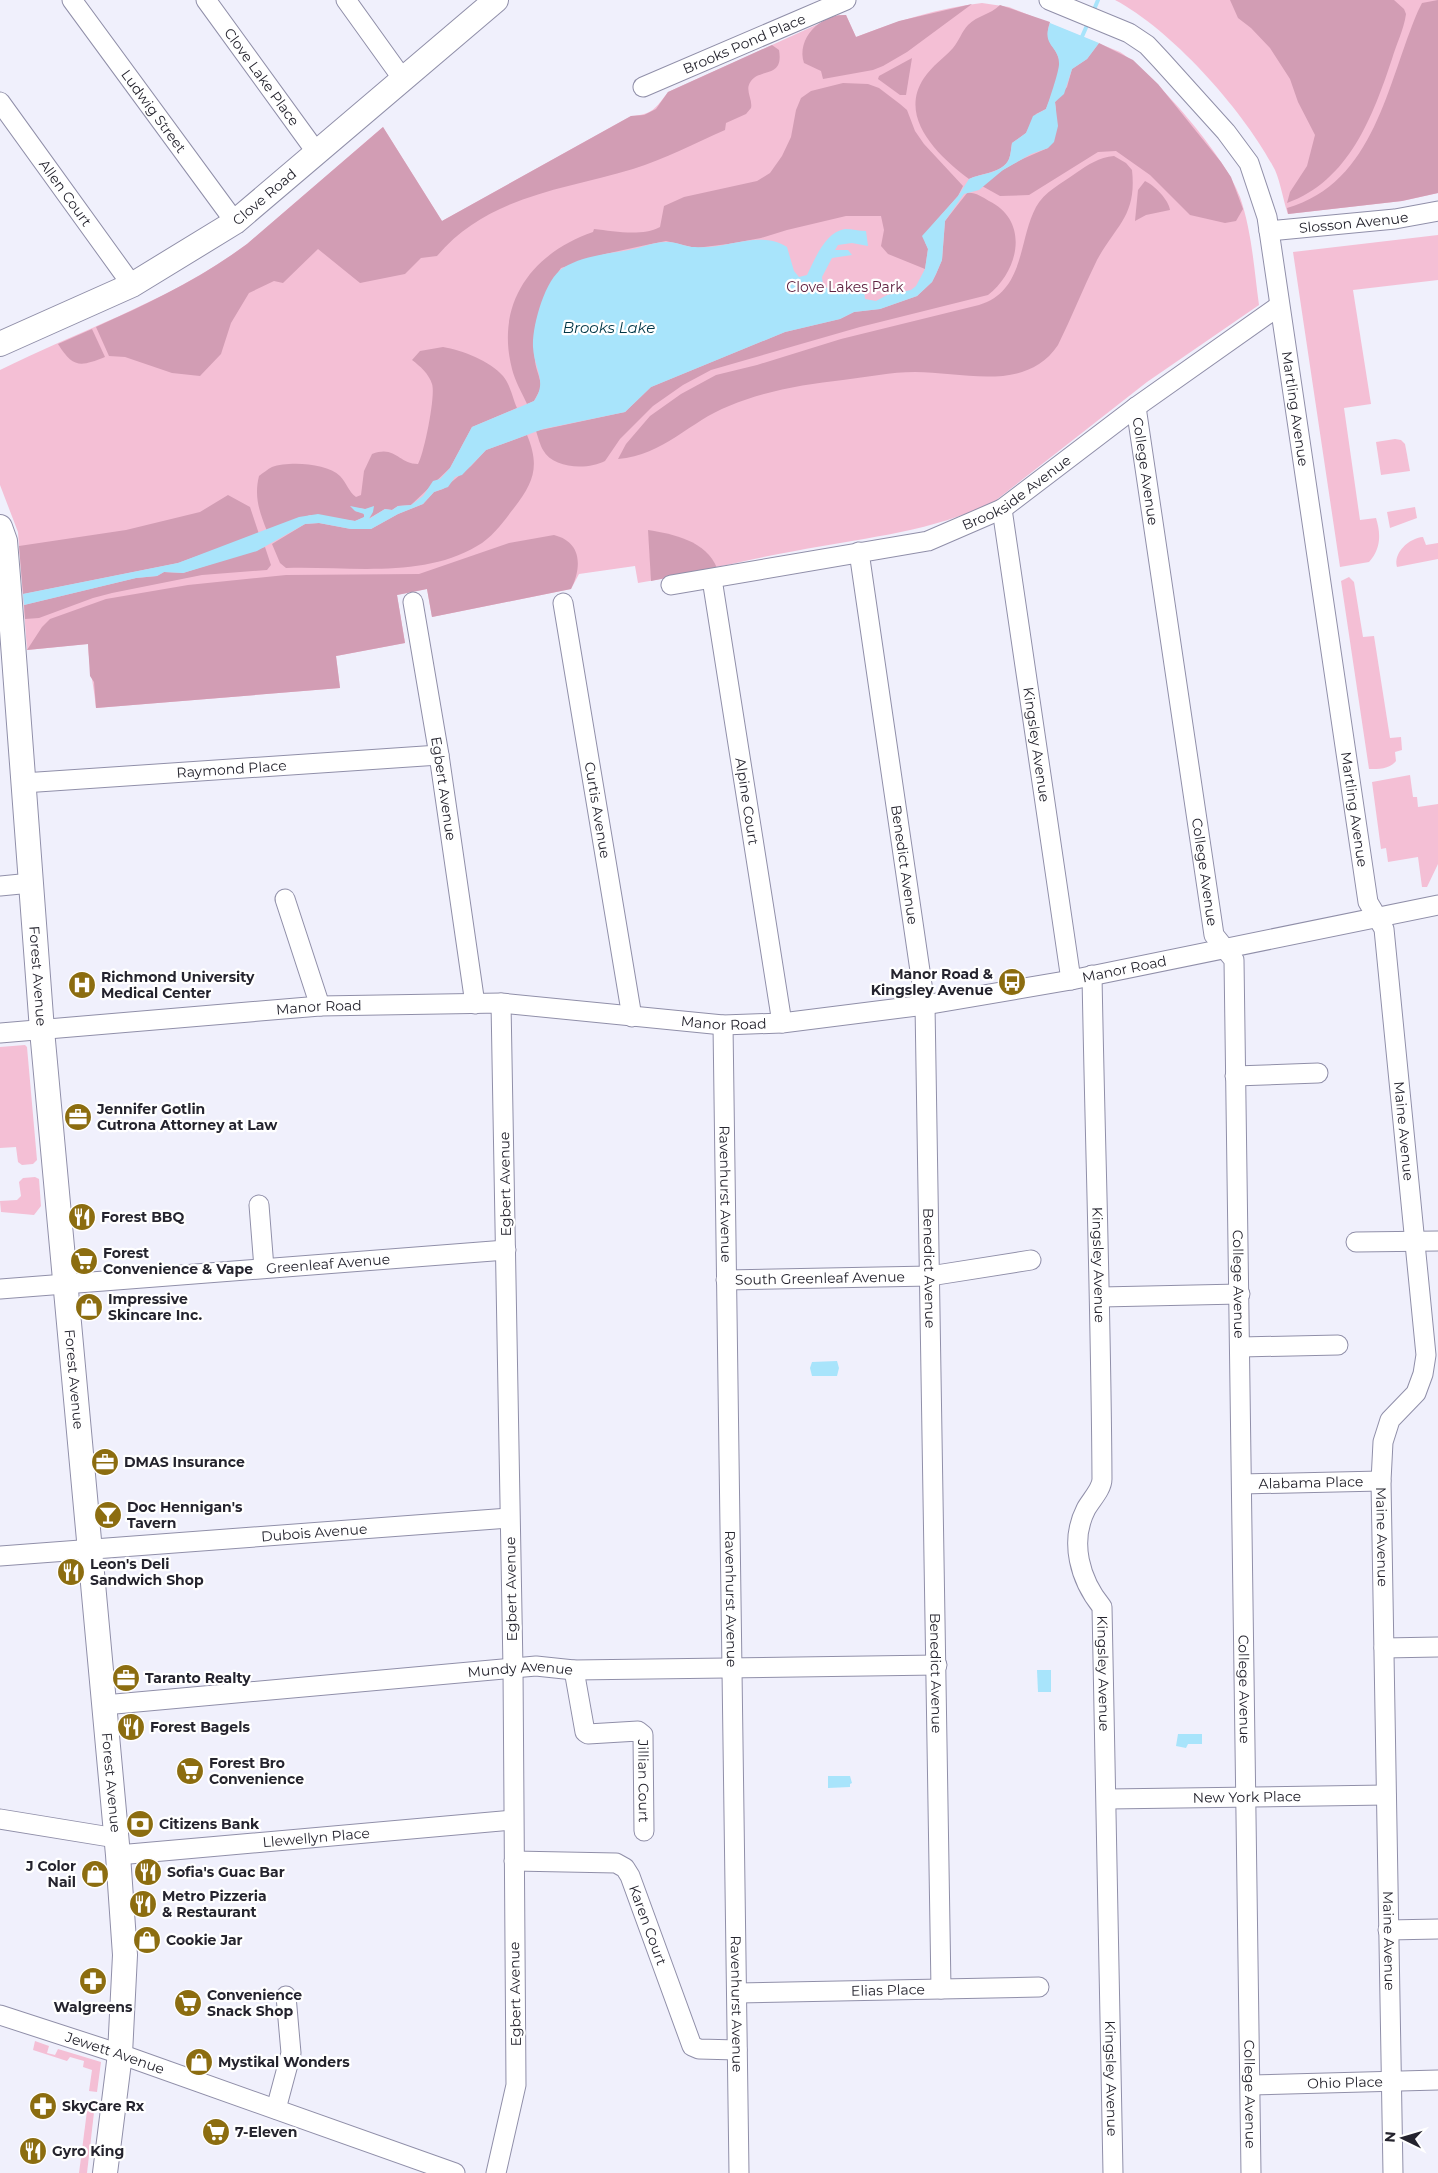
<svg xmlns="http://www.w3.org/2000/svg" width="1438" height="2173" viewBox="0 0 1438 2173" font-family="Montserrat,sans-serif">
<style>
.green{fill:#f4bfd5}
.forest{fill:#d29db4}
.water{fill:#a8e4fb}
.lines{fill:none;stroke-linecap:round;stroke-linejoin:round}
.stream{stroke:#a8e4fb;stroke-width:4}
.minor-casing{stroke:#908fa9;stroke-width:21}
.major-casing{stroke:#908fa9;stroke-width:26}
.minor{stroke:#fff;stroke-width:19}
.major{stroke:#fff;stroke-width:24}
.labels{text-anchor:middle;stroke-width:4.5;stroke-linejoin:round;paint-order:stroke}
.street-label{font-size:14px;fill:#25242e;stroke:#fff}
.park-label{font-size:14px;fill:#602241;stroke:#fff}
.poi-label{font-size:14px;font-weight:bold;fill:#25242e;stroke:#fff;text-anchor:start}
.water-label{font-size:15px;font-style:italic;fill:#003747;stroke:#fff}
</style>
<rect width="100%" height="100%" fill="#f0f0fc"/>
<g class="green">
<path d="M1115,0H1438V193L1402,201L1288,214C1283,200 1281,184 1275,170C1245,112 1172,30 1115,0Z"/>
<path d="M982,3L1009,7L1120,52C1155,75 1226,157 1240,197C1252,232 1254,269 1259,305L1147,382L995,501C934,532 862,538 795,551C743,560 691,574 638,583L635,566L579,574L571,589L432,617L427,589L397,595L405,643L336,656L340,688L96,708C94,686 89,667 88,644L27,650L18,532L0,485V370C83,329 172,300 247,244L383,127L442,221L631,116C652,115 656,108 668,92L838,15H846L856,37C897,21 938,8 982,3Z"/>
<path d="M1438,235V280L1353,290L1371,404L1344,408L1360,520L1376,518C1381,534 1381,549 1369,562L1340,567L1293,252Z"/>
<polygon points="1395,439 1401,440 1405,444 1410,471 1381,475 1376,442"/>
<polygon points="1415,507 1417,518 1390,528 1387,512"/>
<path d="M1423,537L1426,545L1438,543V559L1397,567C1393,553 1409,538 1423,537Z"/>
<path d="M1349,577L1354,582L1363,637L1374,636L1390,738L1401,737L1402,750L1395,752L1396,761C1390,769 1379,769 1369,769L1341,581Z"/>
<polygon points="1410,775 1413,797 1417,797 1418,807 1438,804 1438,864 1427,887 1422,887 1418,857 1388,862 1386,848 1381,849 1372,782"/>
<polygon points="25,1045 27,1047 37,1160 33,1164 22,1165 18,1162 16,1147 0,1148 0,1047"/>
<polygon points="35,1177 39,1179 41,1206 34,1215 1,1212 0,1201 17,1200 21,1196 19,1182 23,1178"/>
<polygon points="35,2041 49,2046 47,2053 55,2055 58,2049 101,2062 97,2092 89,2091 92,2070 83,2067 84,2061 70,2057 67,2061 33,2050"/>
<polygon points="88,2103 95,2104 87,2173 79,2173"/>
</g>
<g class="forest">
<path d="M1230,0H1394L1404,9L1406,14C1404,29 1396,45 1392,59C1373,116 1349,181 1287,203L1290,192L1307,166L1315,135L1298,102L1290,79L1270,48L1251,28L1238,18Z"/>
<path d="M1438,0V193L1402,201L1288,214L1287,208C1375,183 1387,83 1418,11L1422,3Z"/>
<path d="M972,4L907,52L883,66L873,70L823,79L821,71L804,63C796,38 821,14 846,15L856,37L899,21Z"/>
<path d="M1000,5L1050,22C1043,43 1054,43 1059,59C1062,69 1050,100 1046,109L1036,114L1026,133L1012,143C1011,148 1011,154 1009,159C1003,173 981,173 969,179C940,157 897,118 924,78C932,66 944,58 953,48C959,41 962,31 968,25C978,15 990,15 1000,5Z"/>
<path d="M1099,43L1133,60L1158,84L1221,162L1231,177L1243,209L1236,221L1225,223L1190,215L1150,175L1116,151L1098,152L1029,195L1000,196L982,186C1001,168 1024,158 1048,148L1056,110L1055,102L1067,87L1072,69L1087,59Z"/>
<path d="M772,45L779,50C784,79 760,68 751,81C744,90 753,99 751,108L746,114L726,123L725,130C695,143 665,159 633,169C562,190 488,196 437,256L421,258L405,274L360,283L318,249L283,283L274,281L249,293L231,323L221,354L200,376L172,373L125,357L109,356L96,327C149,303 200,279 247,244L383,127L442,221L631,116L644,115L656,109L668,92Z"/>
<polygon points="912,58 906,95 900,95 878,79 879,76"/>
<path d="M843,83L868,84L879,88L900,104L907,110L915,131L924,144L963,186L958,196L935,222L925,242L928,249L925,269L888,254L881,246L884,230L881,216H846L787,230L761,238L728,244L696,248L666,241L646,245L605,254L561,268C542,297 530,326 535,361C536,371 541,378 541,388L534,401L527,404C522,393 515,381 512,369C495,303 532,253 593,232L594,229C614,231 641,237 660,227L664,206L684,197L757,181L770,173L782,156L791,137L796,110L801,98L811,91Z"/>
<path d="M1114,156L1126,163L1132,170C1137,216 1116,225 1097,260C1083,288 1072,317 1058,345C1026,393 963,372 915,372C891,372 867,377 843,380C805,384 765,391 729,406C690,421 664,455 618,459L626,444L650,416L681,394L716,375L757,365L841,339L979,305C1025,291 1018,241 1036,207C1044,192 1062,183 1076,173C1088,165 1099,157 1114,156Z"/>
<path d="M1145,181C1154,185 1169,200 1170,210L1146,215L1135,221L1138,190Z"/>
<path d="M967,193C975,192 982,197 989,201C1030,221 1019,271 988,295L860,327L711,370L683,385L653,406L620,439L605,461C588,470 553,469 543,450C540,445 538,437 536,431L625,412L651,387L785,332L840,319L854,312L880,309L917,296L932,282L936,274L942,260L945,221Z"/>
<path d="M92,329L105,357C80,367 73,368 58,344Z"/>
<path d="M443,347C462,350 490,361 503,376C510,384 513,399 517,408L472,427L450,468L411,505L398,506L392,510L385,509L368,519L365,509L356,508L355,511L363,513L365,517L355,521L310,515L267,531C259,511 254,496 259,476C263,473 268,469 272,467C289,461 327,463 340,476C347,483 348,491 356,497L361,495L364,471L372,454C396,445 398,464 418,464C424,454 436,395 432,384C429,374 420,366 412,360L420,351Z"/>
<path d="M527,435C540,466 534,482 514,508C503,522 493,537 477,546C422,579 348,566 286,568L280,563L272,544L305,524L319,523L351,529H371L398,514L423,504L434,492L443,489L471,466L486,450Z"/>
<polygon points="228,495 250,507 259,534 178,563 23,594 19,546 126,530 200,512"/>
<path d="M648,530C674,534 706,541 717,568L651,581Z"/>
<path d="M554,535C582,542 582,567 571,589L432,617L427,589L397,595L405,643L336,656L340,688L96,708L94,682L90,676L88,644L27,650L42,627L50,619L106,599L188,585L286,575L419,574L509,543Z"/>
<polygon points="265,547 271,565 267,570 202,575 112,593 93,598 39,618 25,619 24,605 136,578 157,576 164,572 183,573"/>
</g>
<g class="water">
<path d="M1050,23L1099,43L1087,59L1072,69L1064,94L1055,102L1058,126L1054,142L1048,148L1031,154L1003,170L979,190L964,194L945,221L942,260L936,274L932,282L917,296L880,309L854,312L840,319L785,332L651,387L625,412L543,429L486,450L462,475L455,477L448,487L434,492L423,504L398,514L371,529H351L319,523L305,524L257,551L183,573L164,572L157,576L136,578L24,605L23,594L178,563L299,517L318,514L355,521L364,517V514L355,511L350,506L365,509L374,506L373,512L369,519L385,509L392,510L398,506L411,505L423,496L433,481L440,479L450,468L472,427L534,401C548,381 534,369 533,347C532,326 545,279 563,268C582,256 607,254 629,250C641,248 653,242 666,242C675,241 685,247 695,247C726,250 759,229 787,247L794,271L799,277L807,275C815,259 825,232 845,229C852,229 859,231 866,231L868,246L852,243L838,245L835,250H848L852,255L832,258L822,277L823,285C831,292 839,293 845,283L864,289L865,299L876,301L887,295L911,290L916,286L925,269L928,249L922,236L958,196L969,179C981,173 1002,174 1009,159C1011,154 1011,148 1012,143L1026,133L1033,116L1046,109C1048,104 1060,69 1059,63C1059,46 1041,46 1050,23Z"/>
<polygon points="837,1361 839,1368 837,1376 812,1376 810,1368 812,1362"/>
<polygon points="1037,1670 1051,1670 1051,1692 1038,1692"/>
<polygon points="1178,1734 1202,1734 1202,1744 1188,1744 1186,1748 1176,1746"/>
<polygon points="828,1776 850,1776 852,1783 850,1784 850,1787 828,1788"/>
</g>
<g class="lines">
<g class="stream">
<polyline points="1093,12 1098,0"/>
<polyline points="1081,39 1088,23"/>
</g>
<g class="minor-casing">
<g id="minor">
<path id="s1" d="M72,0L235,222"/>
<path id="s2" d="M206,0L317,153"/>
<polyline points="346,0 402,78"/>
<path id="s3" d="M1049,0L1129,33L1147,45L1161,60L1226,132L1249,163L1267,217L1368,902L1384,929L1426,1355L1423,1374L1416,1393L1390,1420L1383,1442L1381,1481L1393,2173"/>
<path id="s4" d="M643,87L846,0"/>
<path id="s5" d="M0,102L132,285"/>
<path id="s6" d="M1269,231L1395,219L1438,211"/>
<path id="s7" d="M1136,407L1214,935L1234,960L1251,2173"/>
<path id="s8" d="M1002,509L1071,980"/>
<path id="s9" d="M859,552L925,1005L941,1989"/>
<path id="s10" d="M712,579L782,1023"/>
<path id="s11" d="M671,585L928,541L1002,509L1136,407L1279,306"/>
<path id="s12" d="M413,602L439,755L475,1004"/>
<path id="s13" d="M563,603L632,1017"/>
<path id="s14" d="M23,783L439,755"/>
<polyline points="0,886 31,883"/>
<polyline points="285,899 320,1006"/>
<path id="s15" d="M1092,975C1095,1143 1101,1311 1102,1479C1102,1489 1091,1500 1086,1509C1069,1542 1080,1580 1102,1607L1113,2173"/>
<path id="s16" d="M723,1025L739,2173"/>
<path id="s17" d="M0,1033L320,1006L501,1003L723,1025L782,1023L925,1005L1071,980L1438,905"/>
<polyline points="1235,1076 1318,1073"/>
<polyline points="259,1205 264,1268"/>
<polyline points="1356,1242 1438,1241"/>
<path id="s18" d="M726,1280L930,1276L1031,1260"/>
<path id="s19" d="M0,1289L506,1250"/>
<polyline points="1101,1297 1240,1294"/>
<polyline points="1241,1347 1338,1345"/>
<path id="s20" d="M1242,1484L1381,1481"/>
<path id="s21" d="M0,1556L509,1518"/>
<polyline points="1384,1648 1438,1647"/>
<path id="s22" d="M574,1670L585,1732L588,1734L638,1731L643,1735L644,1831"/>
<path id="s23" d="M104,1705L536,1666L574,1670L937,1665"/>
<path id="s24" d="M1108,1799L1386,1795"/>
<polyline points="0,1819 116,1838"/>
<path id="s25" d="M118,1855L513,1820"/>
<path id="s26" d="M514,1861L616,1863L625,1868L630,1876L692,2046L699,2049L737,2050"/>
<polyline points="1388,1930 1438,1929"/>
<path id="s27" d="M738,1993L1039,1987"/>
<path id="s28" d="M0,2015L120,2054L455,2173"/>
<path id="s29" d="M1251,2085L1438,2080"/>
<polyline points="276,2109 291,2053 286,1996"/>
<polyline points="496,2173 516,2085 513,1669 501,1003"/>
</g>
</g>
<g class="major-casing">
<g id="major">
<path id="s30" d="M0,344L132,285L235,222L496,0"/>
<path id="s31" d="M0,527L5,541L8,577L42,1030L118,1855L125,1955L120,2054L105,2173"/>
</g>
</g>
<use href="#minor" class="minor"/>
<use href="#major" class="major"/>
</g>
<defs>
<g id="bus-disc" transform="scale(1.4375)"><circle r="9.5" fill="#8c6d10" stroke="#fff"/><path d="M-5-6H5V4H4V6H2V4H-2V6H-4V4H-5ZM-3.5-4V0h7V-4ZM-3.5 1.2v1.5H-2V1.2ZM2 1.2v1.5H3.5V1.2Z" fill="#fff"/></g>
<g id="hospital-disc" transform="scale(1.4375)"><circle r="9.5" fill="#8c6d10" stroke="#fff"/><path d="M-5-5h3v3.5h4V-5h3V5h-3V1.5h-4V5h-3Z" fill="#fff"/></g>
<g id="office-disc" transform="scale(1.4375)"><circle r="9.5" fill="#8c6d10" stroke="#fff"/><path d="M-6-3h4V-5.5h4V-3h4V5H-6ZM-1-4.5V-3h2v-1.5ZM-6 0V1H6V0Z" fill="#fff"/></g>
<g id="restaurant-disc" transform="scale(1.4375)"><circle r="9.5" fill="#8c6d10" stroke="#fff"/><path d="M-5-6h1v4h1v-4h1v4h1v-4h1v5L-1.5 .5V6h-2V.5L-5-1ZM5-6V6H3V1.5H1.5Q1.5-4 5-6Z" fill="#fff"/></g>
<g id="supermarket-disc" transform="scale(1.4375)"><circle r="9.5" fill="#8c6d10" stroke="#fff"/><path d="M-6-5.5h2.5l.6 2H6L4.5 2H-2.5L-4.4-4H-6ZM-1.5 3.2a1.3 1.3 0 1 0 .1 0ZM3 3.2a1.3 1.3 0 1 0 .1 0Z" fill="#fff"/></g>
<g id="shop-disc" transform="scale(1.4375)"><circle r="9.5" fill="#8c6d10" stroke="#fff"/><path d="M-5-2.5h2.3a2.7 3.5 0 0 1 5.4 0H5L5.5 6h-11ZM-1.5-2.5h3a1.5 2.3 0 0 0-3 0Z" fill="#fff"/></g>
<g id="bar-disc" transform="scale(1.4375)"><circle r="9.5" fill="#8c6d10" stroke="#fff"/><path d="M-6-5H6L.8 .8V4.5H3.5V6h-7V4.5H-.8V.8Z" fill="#fff"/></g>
<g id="bank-disc" transform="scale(1.4375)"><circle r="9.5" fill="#8c6d10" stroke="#fff"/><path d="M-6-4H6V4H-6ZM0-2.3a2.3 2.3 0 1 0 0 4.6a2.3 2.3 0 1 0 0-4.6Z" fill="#fff"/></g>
<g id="pharmacy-disc" transform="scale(1.4375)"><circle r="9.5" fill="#8c6d10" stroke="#fff"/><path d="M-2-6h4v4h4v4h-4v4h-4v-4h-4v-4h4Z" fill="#fff"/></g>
</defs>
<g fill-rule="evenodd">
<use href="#bus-disc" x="1012" y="982"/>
<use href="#hospital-disc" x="82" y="985"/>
<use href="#office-disc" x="78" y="1117"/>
<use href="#restaurant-disc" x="82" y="1217"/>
<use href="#supermarket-disc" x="84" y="1261"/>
<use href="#shop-disc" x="89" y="1307"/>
<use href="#office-disc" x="105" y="1462"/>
<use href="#bar-disc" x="108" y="1515"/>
<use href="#restaurant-disc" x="71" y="1572"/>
<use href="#office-disc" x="126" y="1678"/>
<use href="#restaurant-disc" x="131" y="1727"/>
<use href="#supermarket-disc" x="190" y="1771"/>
<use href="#bank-disc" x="140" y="1824"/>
<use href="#restaurant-disc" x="148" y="1872"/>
<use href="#shop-disc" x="95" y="1874"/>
<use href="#restaurant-disc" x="143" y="1904"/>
<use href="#shop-disc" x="147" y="1940"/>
<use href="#pharmacy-disc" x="93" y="1981"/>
<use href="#supermarket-disc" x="188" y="2003"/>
<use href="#shop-disc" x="199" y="2062"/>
<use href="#pharmacy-disc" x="43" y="2106"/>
<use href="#supermarket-disc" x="216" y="2132"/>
<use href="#restaurant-disc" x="33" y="2151"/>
</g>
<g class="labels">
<g class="street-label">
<text dy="5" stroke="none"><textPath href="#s4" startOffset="110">Brooks Pond Place</textPath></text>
<text dy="5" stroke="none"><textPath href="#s2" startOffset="95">Clove Lake Place</textPath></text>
<text dy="5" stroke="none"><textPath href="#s1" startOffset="138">Ludwig Street</textPath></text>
<text dy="5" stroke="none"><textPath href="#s5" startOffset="112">Allen Court</textPath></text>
<text dy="5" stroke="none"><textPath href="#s30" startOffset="304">Clove Road</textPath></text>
<text dy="5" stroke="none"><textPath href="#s6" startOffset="85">Slosson Avenue</textPath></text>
<text dy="5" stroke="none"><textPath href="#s3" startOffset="515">Martling Avenue</textPath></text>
<text dy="5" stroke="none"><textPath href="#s7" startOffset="65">College Avenue</textPath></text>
<text dy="5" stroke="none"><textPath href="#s11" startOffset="362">Brookside Avenue</textPath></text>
<text dy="5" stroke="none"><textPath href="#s8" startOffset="238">Kingsley Avenue</textPath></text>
<text dy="5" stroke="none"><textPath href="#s14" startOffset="209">Raymond Place</textPath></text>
<text dy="5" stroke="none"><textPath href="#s12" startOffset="189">Egbert Avenue</textPath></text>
<text dy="5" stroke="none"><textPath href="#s10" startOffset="225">Alpine Court</textPath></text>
<text dy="5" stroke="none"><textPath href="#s13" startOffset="210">Curtis Avenue</textPath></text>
<text dy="5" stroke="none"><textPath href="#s3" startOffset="920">Martling Avenue</textPath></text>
<text dy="5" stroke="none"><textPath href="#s9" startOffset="316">Benedict Avenue</textPath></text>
<text dy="5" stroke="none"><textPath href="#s7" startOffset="470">College Avenue</textPath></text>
<text dy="5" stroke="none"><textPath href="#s17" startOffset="1131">Manor Road</textPath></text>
<text dy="5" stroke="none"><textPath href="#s31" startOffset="451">Forest Avenue</textPath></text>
<text dy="5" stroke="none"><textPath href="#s17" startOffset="320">Manor Road</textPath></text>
<text dy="5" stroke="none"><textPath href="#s17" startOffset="726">Manor Road</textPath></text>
<text dy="5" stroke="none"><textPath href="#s3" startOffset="1248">Maine Avenue</textPath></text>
<text transform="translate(505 1184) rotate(-91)" y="5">Egbert Avenue</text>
<text dy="5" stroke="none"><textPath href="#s16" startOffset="169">Ravenhurst Avenue</textPath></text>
<text dy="5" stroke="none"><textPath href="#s19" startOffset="329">Greenleaf Avenue</textPath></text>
<text dy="5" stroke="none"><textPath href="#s15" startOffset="290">Kingsley Avenue</textPath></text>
<text dy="5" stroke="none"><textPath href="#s9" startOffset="721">Benedict Avenue</textPath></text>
<text dy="5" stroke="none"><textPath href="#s18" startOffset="94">South Greenleaf Avenue</textPath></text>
<text dy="5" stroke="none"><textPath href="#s7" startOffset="890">College Avenue</textPath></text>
<text dy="5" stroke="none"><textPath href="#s31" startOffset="856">Forest Avenue</textPath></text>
<text dy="5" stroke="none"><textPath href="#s20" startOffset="69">Alabama Place</textPath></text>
<text dy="5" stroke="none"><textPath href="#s21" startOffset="315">Dubois Avenue</textPath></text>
<text dy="5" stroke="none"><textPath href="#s3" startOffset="1668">Maine Avenue</textPath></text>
<text transform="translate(511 1589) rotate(-91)" y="5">Egbert Avenue</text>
<text dy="5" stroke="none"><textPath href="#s16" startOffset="574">Ravenhurst Avenue</textPath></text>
<text dy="5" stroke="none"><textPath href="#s23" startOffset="418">Mundy Avenue</textPath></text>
<text dy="5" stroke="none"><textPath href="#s9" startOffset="1126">Benedict Avenue</textPath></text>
<text dy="5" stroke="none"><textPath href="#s15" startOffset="710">Kingsley Avenue</textPath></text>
<text dy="5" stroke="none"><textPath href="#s7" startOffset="1295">College Avenue</textPath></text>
<text dy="5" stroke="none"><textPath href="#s22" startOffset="169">Jillian Court</textPath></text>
<text dy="5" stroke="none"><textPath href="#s31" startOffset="1261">Forest Avenue</textPath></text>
<text dy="5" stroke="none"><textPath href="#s24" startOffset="139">New York Place</textPath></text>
<text dy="5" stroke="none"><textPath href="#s25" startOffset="199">Llewellyn Place</textPath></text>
<text dy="5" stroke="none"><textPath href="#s26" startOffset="174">Karen Court</textPath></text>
<text dy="5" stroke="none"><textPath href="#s3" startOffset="2072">Maine Avenue</textPath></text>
<text dy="5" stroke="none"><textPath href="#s27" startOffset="150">Elias Place</textPath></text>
<text transform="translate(515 1994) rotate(-91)" y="5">Egbert Avenue</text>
<text dy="5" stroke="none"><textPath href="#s16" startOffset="979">Ravenhurst Avenue</textPath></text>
<text dy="5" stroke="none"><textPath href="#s28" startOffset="121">Jewett Avenue</textPath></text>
<text dy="5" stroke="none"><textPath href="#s15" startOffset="1115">Kingsley Avenue</textPath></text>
<text dy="5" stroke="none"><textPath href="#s29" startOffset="94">Ohio Place</textPath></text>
<text dy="5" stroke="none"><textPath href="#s7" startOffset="1700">College Avenue</textPath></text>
</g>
<g class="park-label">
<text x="845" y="292">Clove Lakes Park</text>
</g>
<g class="poi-label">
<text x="993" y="979" text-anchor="end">Manor Road &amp;<tspan x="993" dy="16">Kingsley Avenue</tspan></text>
<text x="101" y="982">Richmond University<tspan x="101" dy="16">Medical Center</tspan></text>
<text x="97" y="1114">Jennifer Gotlin<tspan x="97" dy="16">Cutrona Attorney at Law</tspan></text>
<text x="101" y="1222">Forest BBQ</text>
<text x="103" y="1258">Forest<tspan x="103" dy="16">Convenience &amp; Vape</tspan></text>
<text x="108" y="1304">Impressive<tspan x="108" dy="16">Skincare Inc.</tspan></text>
<text x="124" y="1467">DMAS Insurance</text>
<text x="127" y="1512">Doc Hennigan's<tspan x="127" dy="16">Tavern</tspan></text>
<text x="90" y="1569">Leon's Deli<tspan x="90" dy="16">Sandwich Shop</tspan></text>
<text x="145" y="1683">Taranto Realty</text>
<text x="150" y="1732">Forest Bagels</text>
<text x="209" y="1768">Forest Bro<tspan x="209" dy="16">Convenience</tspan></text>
<text x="159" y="1829">Citizens Bank</text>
<text x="76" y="1871" text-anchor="end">J Color<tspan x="76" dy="16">Nail</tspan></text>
<text x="167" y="1877">Sofia's Guac Bar</text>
<text x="162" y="1901">Metro Pizzeria<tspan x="162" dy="16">&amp; Restaurant</tspan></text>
<text x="166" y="1945">Cookie Jar</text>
<text x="207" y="2000">Convenience<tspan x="207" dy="16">Snack Shop</tspan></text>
<text x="93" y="2012" text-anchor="middle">Walgreens</text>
<text x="218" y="2067">Mystikal Wonders</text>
<text x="62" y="2111">SkyCare Rx</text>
<text x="235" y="2137">7-Eleven</text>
<text x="52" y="2156">Gyro King</text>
</g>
<g class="water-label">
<text x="609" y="333">Brooks Lake</text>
</g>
</g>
<g transform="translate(1403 2138) rotate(275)" stroke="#ffffff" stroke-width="4" paint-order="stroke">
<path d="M0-4L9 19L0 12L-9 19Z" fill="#25242e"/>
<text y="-8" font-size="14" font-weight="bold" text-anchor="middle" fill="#25242e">N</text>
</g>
</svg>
